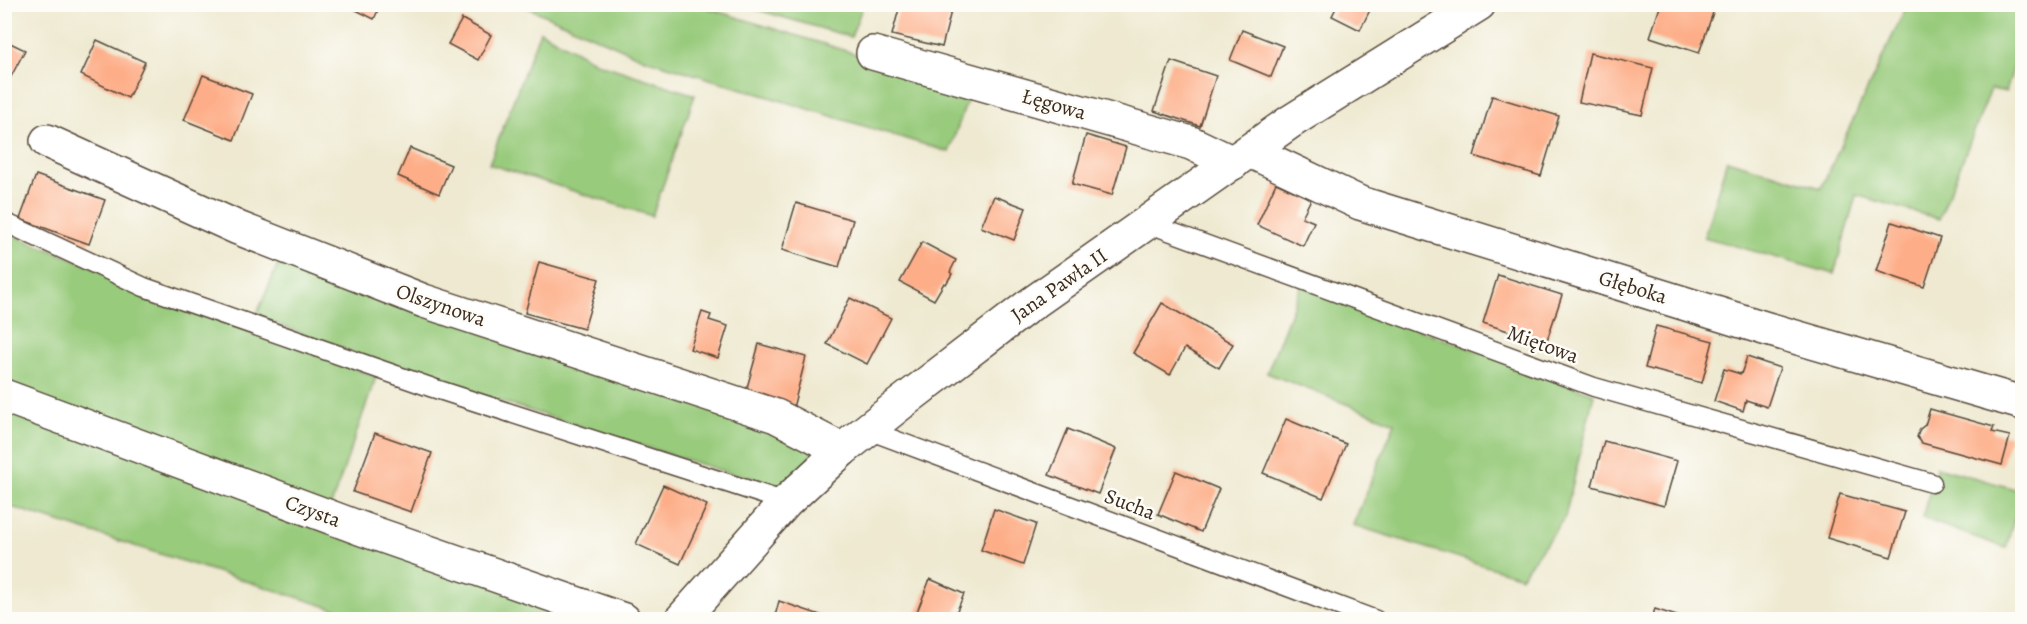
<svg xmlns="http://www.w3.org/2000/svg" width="2027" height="624" viewBox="0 0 2027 624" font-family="Alegreya,serif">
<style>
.green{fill:#98cb7b;stroke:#6a7a4c;stroke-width:1.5}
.building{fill:#fdad87}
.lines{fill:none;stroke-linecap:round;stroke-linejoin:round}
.lane-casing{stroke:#564739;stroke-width:21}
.street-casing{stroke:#564739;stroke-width:36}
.secondary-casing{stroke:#564739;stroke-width:36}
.lane{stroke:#fff;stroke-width:18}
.street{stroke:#fff;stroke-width:33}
.secondary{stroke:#fff;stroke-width:33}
.labels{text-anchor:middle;stroke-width:5;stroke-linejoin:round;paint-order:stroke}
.street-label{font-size:21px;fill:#3b2a1e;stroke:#fdfcf7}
</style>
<rect width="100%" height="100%" fill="#fdfcf7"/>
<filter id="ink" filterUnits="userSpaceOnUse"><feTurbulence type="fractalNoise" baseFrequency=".0167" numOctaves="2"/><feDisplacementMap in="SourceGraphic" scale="12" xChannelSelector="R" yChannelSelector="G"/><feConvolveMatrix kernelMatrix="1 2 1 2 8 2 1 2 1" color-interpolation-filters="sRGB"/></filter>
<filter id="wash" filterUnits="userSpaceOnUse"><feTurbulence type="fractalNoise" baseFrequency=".008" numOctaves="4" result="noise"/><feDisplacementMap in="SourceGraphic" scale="24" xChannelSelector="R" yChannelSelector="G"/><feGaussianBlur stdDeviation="1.35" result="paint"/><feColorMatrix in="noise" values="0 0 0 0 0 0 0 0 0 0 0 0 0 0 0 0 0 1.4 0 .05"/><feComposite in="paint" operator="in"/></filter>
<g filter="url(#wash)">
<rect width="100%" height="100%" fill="#eee9d0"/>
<g class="green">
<polygon points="522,5 697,5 971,89 949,152 645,59"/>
<polygon points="741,5 863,5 851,37"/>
<polygon points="1907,5 2022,5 2022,40 2006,92 1991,89 1939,219 1856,195 1834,274 1704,237 1727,160 1821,188"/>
<polygon points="540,31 597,63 695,95 652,216 489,164"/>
<polygon points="4,232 376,377 329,511 5,389"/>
<polygon points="282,255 773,422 814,449 808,460 777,490 766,489 752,477 732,474 391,367 256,316"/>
<polygon points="1301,286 1594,394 1565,517 1521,577 1353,525 1395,423 1267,373"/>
<polygon points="4,403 605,619 366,619 5,505"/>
<polygon points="1937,467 2022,491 2006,548 1922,518"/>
</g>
<g id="blocks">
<g class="building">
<polygon points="344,4 381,4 374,19"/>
<polygon points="1338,4 1373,4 1360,30 1332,16"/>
<polygon points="1661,4 1716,4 1699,53 1650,37"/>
<polygon points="900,5 941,5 952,7 942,47 892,35"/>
<polygon points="462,19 491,35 478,60 448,44"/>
<polygon points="1242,30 1283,46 1271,77 1230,60"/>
<polygon points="4,40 25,50 4,90"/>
<polygon points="97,40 145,62 128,98 81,75"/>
<polygon points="1590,53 1653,68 1642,115 1579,102"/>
<polygon points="1171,61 1216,76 1200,126 1154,111"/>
<polygon points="203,75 252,94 234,140 184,120"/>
<polygon points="1492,96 1559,116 1541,176 1474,156"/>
<polygon points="1086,135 1126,147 1112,195 1072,184"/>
<polygon points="410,148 451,165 439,194 398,176"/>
<polygon points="36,175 105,200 89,244 20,219"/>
<polygon points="1276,183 1311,199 1302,217 1314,222 1303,246 1257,225"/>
<polygon points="994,196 1026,208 1014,240 981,227"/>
<polygon points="796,203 853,220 839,267 782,250"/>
<polygon points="1892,222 1940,238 1924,287 1876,271"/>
<polygon points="922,242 956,260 950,272 952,274 946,284 944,283 934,300 900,282"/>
<polygon points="539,262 599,279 584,329 525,313"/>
<polygon points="1498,275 1562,295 1546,343 1483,323"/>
<polygon points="850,298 891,318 867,364 827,344"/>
<polygon points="1162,303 1233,344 1219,368 1185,348 1170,375 1133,353"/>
<polygon points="702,312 711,315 709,320 728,326 718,358 690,349"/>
<polygon points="1656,326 1713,341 1702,383 1645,368"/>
<polygon points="759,344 806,357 793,408 745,395"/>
<polygon points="1747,357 1780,368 1767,407 1746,400 1743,411 1714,401 1724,369 1741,374"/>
<polygon points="1930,409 1994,427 1992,432 2010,436 2002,465 1922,443 1917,437 1920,429 1925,425"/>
<polygon points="1286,419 1346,444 1323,498 1263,473"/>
<polygon points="1068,429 1116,449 1098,494 1049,475"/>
<polygon points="375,433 432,453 411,512 353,492"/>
<polygon points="1604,441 1677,461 1664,506 1592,486"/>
<polygon points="1176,471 1219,489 1201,532 1158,514"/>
<polygon points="663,485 707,505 680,564 636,544"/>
<polygon points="1840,494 1905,512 1891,557 1827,538"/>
<polygon points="994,509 1036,524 1023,565 981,550"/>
<polygon points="930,579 964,594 953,620 921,620 915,617"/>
<polygon points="779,601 826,617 826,620 774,620"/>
<polygon points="1655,609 1686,619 1686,620 1651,620"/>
</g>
</g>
</g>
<g filter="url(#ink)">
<use href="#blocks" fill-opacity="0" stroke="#564739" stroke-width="1.5"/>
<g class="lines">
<g class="lane-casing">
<g id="lane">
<polyline points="4,222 144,287 433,388 786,502"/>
<polyline points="1147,223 1594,387 1932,483"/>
<polyline points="868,430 1376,620"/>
</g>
</g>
<g class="street-casing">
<g id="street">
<polyline points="873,53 1191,143 1233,163"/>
<polyline points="47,141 238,228 424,301 776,416 842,450"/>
<polyline points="1250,151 1360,203 1764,328 2022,403"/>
<polyline points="4,396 365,530 624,620"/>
</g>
</g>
<g class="secondary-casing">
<polyline id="secondary" points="681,620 786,502 842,450 900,404 1027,307 1290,122 1479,4"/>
</g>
<use href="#lane" class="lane"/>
<use href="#street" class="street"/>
<use href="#secondary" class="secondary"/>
</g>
</g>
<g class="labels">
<g class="street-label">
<text transform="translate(1054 104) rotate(16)" y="7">Łęgowa</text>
<text transform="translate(1059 285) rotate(-35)" y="7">Jana Pawła II</text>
<text transform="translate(1633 287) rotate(17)" y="7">Głęboka</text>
<text transform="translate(441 305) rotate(19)" y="7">Olszynowa</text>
<text transform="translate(1543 344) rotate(20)" y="7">Miętowa</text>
<text transform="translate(1130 504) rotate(21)" y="7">Sucha</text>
<text transform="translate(313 511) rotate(20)" y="7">Czysta</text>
</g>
</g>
<rect width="2027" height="624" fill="none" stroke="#fdfcf7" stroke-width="24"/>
</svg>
